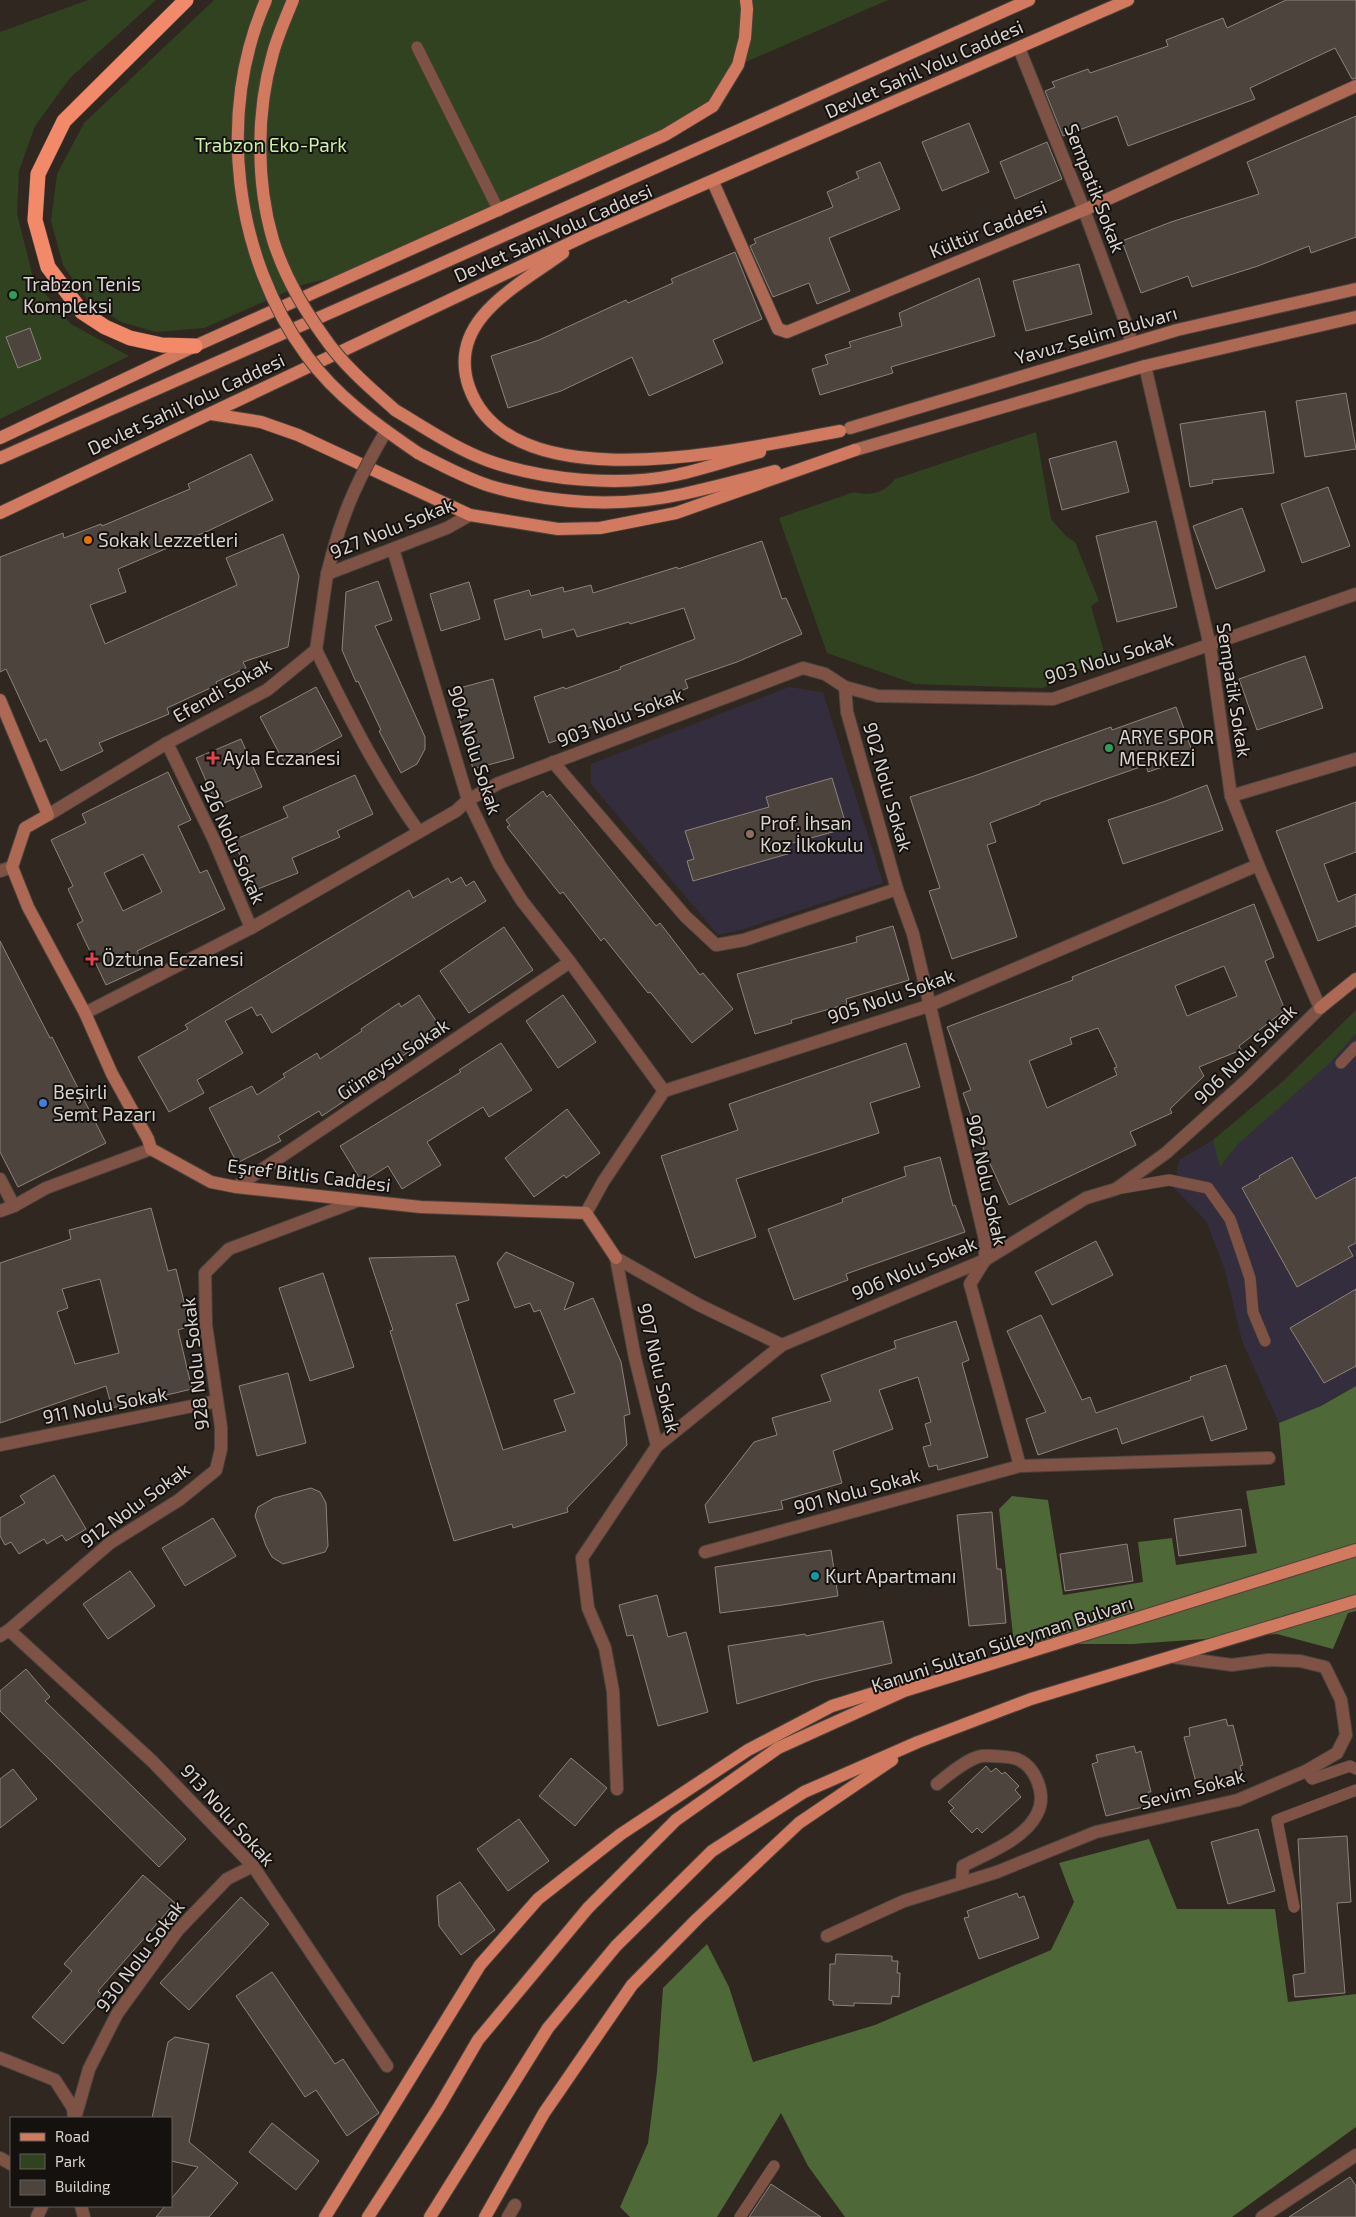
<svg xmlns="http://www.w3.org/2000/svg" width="1356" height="2217" viewBox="0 0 1356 2217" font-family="'Exo 2',sans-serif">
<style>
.education{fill:#332d3d}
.green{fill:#304220}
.forest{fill:#4f6838}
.building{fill:#4e443e;stroke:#8d837c;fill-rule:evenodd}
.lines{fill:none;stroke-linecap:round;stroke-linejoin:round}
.lane-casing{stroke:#4b433d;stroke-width:12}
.street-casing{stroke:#4b433d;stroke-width:14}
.secondary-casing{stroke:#4b433d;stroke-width:14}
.primary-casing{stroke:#4b433d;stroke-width:14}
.highway-casing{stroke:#4b433d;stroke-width:16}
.lane{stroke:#7e5346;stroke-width:11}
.street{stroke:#7e5346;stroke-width:12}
.secondary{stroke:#ad6954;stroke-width:12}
.primary{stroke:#d17a5f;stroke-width:12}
.highway{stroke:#f28969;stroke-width:15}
.street-bridge-casing{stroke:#4b433d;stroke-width:14;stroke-linecap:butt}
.primary-bridge-casing{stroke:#4b433d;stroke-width:14;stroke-linecap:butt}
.street-bridge{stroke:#7e5346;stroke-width:12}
.primary-bridge{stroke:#d17a5f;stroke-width:12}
.leisure-dot{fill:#2e9e5b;stroke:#15110e;stroke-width:2}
.food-dot{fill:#e8710a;stroke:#15110e;stroke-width:2}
.health-dot{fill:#e0444e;stroke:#15110e;stroke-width:2}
.education-dot{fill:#8d6e63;stroke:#15110e;stroke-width:2}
.shop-dot{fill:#3f7fe0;stroke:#15110e;stroke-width:2}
.culture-dot{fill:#0f9aa8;stroke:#15110e;stroke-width:2}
.labels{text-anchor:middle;stroke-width:4;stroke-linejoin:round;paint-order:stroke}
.street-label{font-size:19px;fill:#d9d4d0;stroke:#15110e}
.park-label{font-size:19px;fill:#c9f2a7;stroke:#15110e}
.poi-label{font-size:19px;fill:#d9d4d0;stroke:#15110e;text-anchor:start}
</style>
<rect width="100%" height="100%" fill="#302721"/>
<g class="education">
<polygon points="789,687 823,692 883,883 741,930 718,935 591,784 591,764"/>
<polygon points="1356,1010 1356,1386 1321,1406 1279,1423 1242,1341 1225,1270 1206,1221 1174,1188 1179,1160 1213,1140 1281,1083"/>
</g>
<g class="green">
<polygon points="88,0 156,0 70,78 35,126 19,171 17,214 34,281 71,324 129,356 0,419 0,32"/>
<polygon points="214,0 888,0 739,65 713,106 367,269 302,285 204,328 156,332 121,322 87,300 63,265 51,221 57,174 84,123"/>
<path d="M1036,432L1051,519L1066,536L1075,542L1099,601L1091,606L1105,655L1043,688L915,684L827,653L779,518L854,492C869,497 886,492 895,479Z"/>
<polygon points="1356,1010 1356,1033 1332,1061 1237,1145 1220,1167 1213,1140 1281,1083"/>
</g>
<g class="forest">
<polygon points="1356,1386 1356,1611 1348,1613 1333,1649 1277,1634 1133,1644 1014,1644 999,1509 1012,1496 1048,1500 1063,1595 1143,1582 1138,1542 1172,1538 1176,1565 1257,1553 1246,1491 1285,1485 1279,1423 1321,1406"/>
<polygon points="1149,1839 1177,1909 1275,1909 1288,2002 1356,1994 1356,2127 1232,2217 845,2217 808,2166 781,2113 717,2217 630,2217 620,2207 648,2143 657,2072 663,1988 707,1944 729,1987 753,2062 875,2025 1051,1950 1074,1902 1059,1863"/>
</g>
<g class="building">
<polygon points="1286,0 1356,0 1356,78 1352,79 1335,48 1250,88 1255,99 1128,146 1117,116 1063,136 1045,91 1055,87 1052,82 1088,69 1090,73 1168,46 1166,40 1223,18 1227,28"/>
<polygon points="1356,116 1356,237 1311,253 1309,246 1258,266 1192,287 1188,276 1141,293 1122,241 1171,222 1259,194 1247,162"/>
<polygon points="969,123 989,172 942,191 922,142"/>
<polygon points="1047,142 1062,179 1015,199 1000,162"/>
<polygon points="880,162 900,209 829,238 850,291 817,304 809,283 773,297 750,246 756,243 754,239 833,207 827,192 859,178 856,172"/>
<polygon points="735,252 762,319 713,340 723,363 649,396 632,357 561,391 508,408 491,356 539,340 626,300 628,303 673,283 671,279"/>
<polygon points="1079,264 1092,314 1026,331 1013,281"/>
<polygon points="979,278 995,336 891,367 893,373 820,395 812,369 828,364 825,355 851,347 849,342 902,326 899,313"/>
<polygon points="30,328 41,359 18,368 6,337"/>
<polygon points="1346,393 1356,449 1305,457 1296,401"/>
<polygon points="1265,411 1274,473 1212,480 1213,483 1190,487 1180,424"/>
<polygon points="1116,441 1129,492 1062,510 1049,459"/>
<polygon points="251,454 273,500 210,530 118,569 126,592 90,605 105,644 237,585 226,558 283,534 299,576 288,647 243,662 246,668 216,682 217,685 167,708 169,714 99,743 103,751 61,771 46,739 40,742 6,669 0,672 0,557 63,533 64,538 101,524 102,526 190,489 188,484"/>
<polygon points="1328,487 1350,546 1302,563 1281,504"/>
<polygon points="1242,508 1265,571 1216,589 1193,526"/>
<polygon points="1156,521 1177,607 1117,622 1096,536"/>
<polygon points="762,541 782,599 786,598 802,634 737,662 685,680 688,688 619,714 620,717 578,732 579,733 549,743 534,697 564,687 565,689 621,669 620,667 695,639 684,608 630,624 629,622 577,637 574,629 543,638 541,629 505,640 494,600 529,590 531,596 563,587 564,592 591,585 593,593 677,567 678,569"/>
<polygon points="378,581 392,620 375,626 425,737 425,749 417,764 401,773 379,731 381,730 358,681 356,682 342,650 346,592"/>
<polygon points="469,582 480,619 441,631 430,594"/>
<polygon points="1305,656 1323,708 1257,730 1239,679"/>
<polygon points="493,679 514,758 473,769 452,690"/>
<polygon points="316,687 342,736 286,766 260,717"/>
<polygon points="1176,707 1194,756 1148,772 1146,765 1040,802 1040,804 990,823 996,842 987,845 1017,937 952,959 929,891 940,888 910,797 974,776 1111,727 1112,730"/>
<polygon points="241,739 262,787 217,806 196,758"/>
<path d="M168,772L191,820L178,826L200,873L207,870L225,909L137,951L145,967L106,985L77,924L83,921L68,889L73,886L51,840L86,823L82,814ZM143,854L162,892L123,911L104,873Z"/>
<polygon points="355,775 373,814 337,831 340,837 292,858 298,873 253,891 234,840 288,817 283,807"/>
<polygon points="832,778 847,828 789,844 791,853 693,881 687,861 694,859 685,831 769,807 766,797"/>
<polygon points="1207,785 1223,830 1123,864 1108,820 1163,802"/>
<polygon points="543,791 547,797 550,794 656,926 660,923 700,975 703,973 733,1009 692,1043 650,992 648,993 604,938 601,941 563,892 560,894 507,827 510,825 506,820"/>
<polygon points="1356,802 1356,852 1324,864 1338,902 1356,894 1356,926 1318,941 1276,831"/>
<polygon points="461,877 466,886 474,881 486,901 272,1033 261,1014 257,1016 252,1007 225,1021 243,1053 197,1080 204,1093 169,1112 138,1057 188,1029 185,1025 409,890 413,898 448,878 451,883"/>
<path d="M1254,904L1274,957L1265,961L1285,1010L1239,1046L1241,1050L1199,1067L1204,1076L1170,1109L1172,1113L1130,1132L1136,1145L1009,1205L986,1155L963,1093L971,1090L947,1027L1073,980L1072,977ZM1224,966L1237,996L1187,1016L1175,986ZM1098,1028L1117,1067L1114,1068L1117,1075L1047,1108L1029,1061L1072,1044L1070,1038Z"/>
<polygon points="893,926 909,980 846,999 847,1004 791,1020 792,1023 755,1034 737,974 857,942 856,937"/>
<polygon points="504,927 533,970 469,1013 440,971"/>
<polygon points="0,941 50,1038 52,1037 106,1143 18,1187 0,1152"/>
<polygon points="419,995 444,1033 429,1043 427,1040 381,1070 384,1074 322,1116 319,1111 278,1136 281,1141 237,1163 209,1108 252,1086 257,1095 285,1077 283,1074 317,1053 320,1059 362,1031 361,1029 399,1003 401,1007"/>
<polygon points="563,995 596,1042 558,1068 526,1021"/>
<polygon points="501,1043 532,1090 489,1117 483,1107 427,1142 441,1165 402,1189 388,1166 362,1182 340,1146 461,1072 459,1070"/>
<polygon points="906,1043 920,1087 870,1103 879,1133 736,1179 756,1237 695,1258 661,1156 738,1130 729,1104"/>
<polygon points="567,1109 600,1153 566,1178 564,1175 534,1197 505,1158"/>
<polygon points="940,1157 953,1206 955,1205 965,1232 846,1274 848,1280 794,1300 768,1229 843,1202 842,1199 906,1176 904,1167"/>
<polygon points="1292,1157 1316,1199 1356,1177 1356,1243 1348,1247 1353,1256 1297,1287 1242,1188 1260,1178 1259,1176"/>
<path d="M151,1208L168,1271L176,1269L190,1326L178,1330L192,1389L112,1408L106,1386L0,1423V1263L71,1239L69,1230ZM100,1279L119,1353L75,1364L57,1312L68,1308L62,1289Z"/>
<polygon points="1096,1241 1113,1275 1052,1305 1035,1272"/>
<polygon points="506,1252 574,1283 564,1310 593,1298 621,1362 630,1414 624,1416 627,1445 567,1508 568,1512 513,1528 512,1524 454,1541 390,1331 393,1330 369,1258 455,1256 469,1300 456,1304 503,1450 566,1431 554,1400 575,1393 540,1310 534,1312 530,1303 515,1308 497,1263"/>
<polygon points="323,1273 354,1367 310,1381 279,1288"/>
<polygon points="1356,1289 1356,1366 1324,1383 1290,1328"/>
<polygon points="1041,1315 1082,1400 1090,1397 1096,1413 1191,1380 1190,1377 1226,1365 1247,1429 1211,1441 1203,1416 1122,1444 1117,1428 1038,1455 1026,1419 1046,1412 1007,1331"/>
<polygon points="956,1321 969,1360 962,1363 988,1457 938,1470 937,1465 929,1467 923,1447 931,1445 925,1424 931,1422 918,1377 879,1390 893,1429 833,1451 842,1483 781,1501 783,1509 709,1523 705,1505 754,1442 777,1435 772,1418 831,1401 821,1375 896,1348 894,1341"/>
<polygon points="288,1373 306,1443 257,1456 239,1386"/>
<polygon points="54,1475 86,1529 66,1541 62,1535 47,1544 44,1539 19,1554 11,1542 5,1545 0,1536 0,1518 25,1503 20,1496"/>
<polygon points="311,1488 320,1492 326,1503 328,1546 325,1552 283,1564 272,1557 266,1546 255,1516 258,1507 274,1498"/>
<polygon points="1241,1509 1246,1546 1179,1556 1174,1519"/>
<polygon points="992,1512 997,1569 1001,1569 1006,1623 969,1626 957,1515"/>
<polygon points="213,1518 236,1556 185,1586 162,1548"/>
<polygon points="1127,1544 1133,1581 1065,1591 1060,1554"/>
<polygon points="831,1550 838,1596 782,1605 720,1613 715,1567"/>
<polygon points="130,1571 155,1606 108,1639 83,1604"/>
<polygon points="657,1595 668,1637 686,1632 708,1712 658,1726 633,1635 627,1636 619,1605"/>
<polygon points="883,1621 892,1663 814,1681 737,1704 728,1646 805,1634 806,1636"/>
<polygon points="26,1669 50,1697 45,1701 186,1839 159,1867 0,1711 0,1691"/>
<polygon points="1226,1719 1228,1726 1233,1725 1243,1765 1240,1766 1243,1778 1198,1790 1184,1737 1190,1736 1189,1728"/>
<polygon points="1134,1746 1136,1753 1141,1751 1151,1792 1148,1792 1151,1805 1106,1816 1092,1764 1098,1762 1096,1755"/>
<polygon points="571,1758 607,1788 575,1826 539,1796"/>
<polygon points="986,1766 991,1772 996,1768 1002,1774 1005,1772 1019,1786 1015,1790 1021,1797 982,1833 977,1828 972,1833 950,1811 954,1808 948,1802"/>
<polygon points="13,1769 37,1799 0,1828 0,1779"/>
<polygon points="519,1819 549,1861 508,1891 477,1849"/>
<polygon points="1258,1829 1275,1891 1228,1904 1211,1842"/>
<polygon points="1347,1836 1351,1902 1337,1903 1345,1993 1295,1997 1293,1975 1305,1973 1298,1839"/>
<polygon points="143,1875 175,1903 98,1991 104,1997 63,2044 32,2017 72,1971 64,1964"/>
<polygon points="460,1882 495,1930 461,1955 439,1926 437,1896"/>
<polygon points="1017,1893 1019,1898 1024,1896 1039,1938 979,1959 964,1918 969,1917 967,1911"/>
<polygon points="241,1897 269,1924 189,2010 160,1983"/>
<polygon points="836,1954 892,1956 892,1961 898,1961 897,1973 900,1973 899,1997 892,1996 891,2004 854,2003 854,2006 833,2005 833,2001 829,2000 830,1964 835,1964"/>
<polygon points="272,1972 335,2064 343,2059 379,2113 347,2136 316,2090 305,2097 236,1996"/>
<polygon points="175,2037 209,2044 189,2142 238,2183 209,2217 156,2217 165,2206 171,2206 171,2199 198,2167 171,2161 171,2118 152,2118 168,2042"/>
<polygon points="272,2123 319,2161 296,2190 249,2152"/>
<polygon points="1350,2177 1356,2186 1356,2217 1289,2217"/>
<polygon points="771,2184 821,2217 749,2217"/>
</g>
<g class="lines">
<g class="lane-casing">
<g id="lane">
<polyline points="417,47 499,211"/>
<polyline points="1341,1063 1356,1047"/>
<polyline points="1116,1189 1169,1180 1208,1188 1230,1219 1250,1278 1253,1312 1265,1341"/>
<polyline points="1306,1771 1312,1779 1350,1766 1356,1769"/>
<polyline points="1294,1907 1277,1820 1356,1790"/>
<polyline points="740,2217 774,2166"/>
</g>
</g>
<g class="street-casing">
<g id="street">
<polyline points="1019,48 1084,210 1129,332 1131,343"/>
<polyline points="393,549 468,800 499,864 522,901 570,962 664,1091"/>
<polyline points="327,574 447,528 470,515"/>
<path d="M316,650C347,713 378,775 419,832"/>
<polyline points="845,687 847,712 897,889 913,934 985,1240 985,1260 970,1284 1020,1466"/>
<polyline points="167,743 214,840 251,928"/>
<polyline points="553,762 685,916 716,945 744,940 897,889"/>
<polyline points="1231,796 1356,759"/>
<polyline points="48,815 167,743 267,690 316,650 327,574 332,555"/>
<polyline points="0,871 12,867"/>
<polyline points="85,1013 251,928 456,811 468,800 499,783 803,668 825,674 845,687 878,696 1053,699 1356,594"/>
<polyline points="0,1179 14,1206"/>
<polyline points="236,1187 570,962"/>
<polyline points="0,1211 14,1206 46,1188 151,1149"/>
<polyline points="586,1213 603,1182 664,1091 928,1006 1258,865"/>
<polyline points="616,1258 635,1358 657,1446 582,1558 588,1608 605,1648 613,1691 617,1789"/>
<polyline points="616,1258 699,1305 782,1345"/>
<polyline points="0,1445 217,1401"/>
<polyline points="657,1446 782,1345 985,1260 1086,1198 1116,1189 1166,1153 1247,1080 1320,1008 1258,865 1231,796 1210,646 1145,366"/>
<polyline points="705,1552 1020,1466 1269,1458"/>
<polyline points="9,1630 110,1543 179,1500 216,1470 221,1449 221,1427 206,1325 205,1273 229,1249 357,1201"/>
<polyline points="0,1636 9,1630 152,1761 253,1866 387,2066"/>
<path d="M937,1784C948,1775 968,1758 982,1756C987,1755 1012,1757 1017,1759C1036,1767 1047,1795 1037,1814C1024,1840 987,1853 963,1866L962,1882"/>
<polyline points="827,1936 904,1901 997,1872 1096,1832 1238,1800 1306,1771 1337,1753 1346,1735 1341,1700 1325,1667 1300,1661 1268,1660 1232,1665 1173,1657"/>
<polyline points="0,2058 55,2080 73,2108 74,2118"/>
<polyline points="75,2118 89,2069 117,2014 178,1930 227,1879 253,1866"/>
<polyline points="0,2158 11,2164"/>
<polyline points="81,2206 84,2217"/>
<polyline points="37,2217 42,2206"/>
<polyline points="508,2217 515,2205"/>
<polyline points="1262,2217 1356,2155"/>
</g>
</g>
<g class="secondary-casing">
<g id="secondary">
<polyline points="713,182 778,329 787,332 1084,210 1356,86"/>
<polyline points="850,428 1177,330 1356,289"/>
<polyline points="855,450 1145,366 1356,317"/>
<polyline points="0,700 48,815 25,828 12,867 28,907 85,1013 112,1074 148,1139 151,1149 211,1182 236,1187 421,1207 586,1213 616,1258"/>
<polyline points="1320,1008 1356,979"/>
</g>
</g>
<g class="primary-casing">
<g id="primary">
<path d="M563,253C518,286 446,320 469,387C511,506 749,447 840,431"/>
<path d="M395,410C425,428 456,449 489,461C543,480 619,487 676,475C704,469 732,459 760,452"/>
<polyline points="211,414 261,422 298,435 470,515 558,529 600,528 676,513 855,450"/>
<polyline points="0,438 195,346 665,135 713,106 738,65 745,38 747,9 746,0"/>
<path d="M418,453C441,465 465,478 490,486C552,504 620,508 683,494C714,487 745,479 775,471"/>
<polyline points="0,458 418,274 1029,0"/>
<polyline points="0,513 587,235 1128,0"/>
<polyline points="325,2217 480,1965 538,1899 621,1834 748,1750 832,1706 909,1682"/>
<polyline points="368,2217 439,2107 478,2040 588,1908 676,1820 778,1748 904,1691 1356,1550"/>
<polyline points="430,2217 548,2028 616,1946 712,1851 804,1792 918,1742 1031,1699 1356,1601"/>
<polyline points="485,2217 544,2113 632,1985 697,1919 799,1823 892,1760"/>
</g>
</g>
<g class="highway-casing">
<polyline id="highway" points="186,0 64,121 38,174 35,220 48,267 82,312 105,327 130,338 162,345 195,346"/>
</g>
<use href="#lane" class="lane"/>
<use href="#street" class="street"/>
<use href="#secondary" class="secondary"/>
<use href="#primary" class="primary"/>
<use href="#highway" class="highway"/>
<g class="street-bridge-casing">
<path id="street-bridge" d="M332,555C344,508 362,472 386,431"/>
</g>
<g class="primary-bridge-casing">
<g id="primary-bridge">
<path d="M266,0C216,113 234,257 307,356C336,396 377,425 418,453"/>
<path d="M293,0C286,17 278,35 273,53C256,112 256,182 273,240C284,275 303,308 324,337C343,365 370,388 395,410"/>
</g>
</g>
<use href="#street-bridge" class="street-bridge"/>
<use href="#primary-bridge" class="primary-bridge"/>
</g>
<g class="leisure-dot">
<circle cx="13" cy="295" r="5"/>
<circle cx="1109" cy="748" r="5"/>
</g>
<circle class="food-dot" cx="88" cy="540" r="5"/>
<g class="health-dot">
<path d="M210.5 750.5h5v5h5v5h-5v5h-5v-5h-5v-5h5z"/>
<path d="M89.5 951.5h5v5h5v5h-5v5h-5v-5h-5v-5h5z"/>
</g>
<circle class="education-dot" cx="750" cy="834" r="5"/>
<circle class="shop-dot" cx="43" cy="1103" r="5"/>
<circle class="culture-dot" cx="815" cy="1576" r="5"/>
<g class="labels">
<g class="street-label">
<text transform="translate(924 69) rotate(-24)" y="7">Devlet Sahil Yolu Caddesi</text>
<text transform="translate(1095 188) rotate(69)" y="7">Sempatik Sokak</text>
<text transform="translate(988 229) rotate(-22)" y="7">Kültür Caddesi</text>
<text transform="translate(553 233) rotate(-24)" y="7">Devlet Sahil Yolu Caddesi</text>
<text transform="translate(1096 335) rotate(-16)" y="7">Yavuz Selim Bulvarı</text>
<text transform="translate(186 404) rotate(-25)" y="7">Devlet Sahil Yolu Caddesi</text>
<text transform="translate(392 528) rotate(-22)" y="7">927 Nolu Sokak</text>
<text transform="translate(1109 658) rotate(-17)" y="7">903 Nolu Sokak</text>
<text transform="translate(222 690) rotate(-30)" y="7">Efendi Sokak</text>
<text transform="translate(1234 690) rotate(81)" y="7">Sempatik Sokak</text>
<text transform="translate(620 717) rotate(-21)" y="7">903 Nolu Sokak</text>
<text transform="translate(475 750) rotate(72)" y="7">904 Nolu Sokak</text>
<text transform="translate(888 787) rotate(74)" y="7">902 Nolu Sokak</text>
<text transform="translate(233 842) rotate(66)" y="7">926 Nolu Sokak</text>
<text transform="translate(891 996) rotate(-19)" y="7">905 Nolu Sokak</text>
<text transform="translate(1245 1054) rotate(-44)" y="7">906 Nolu Sokak</text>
<text transform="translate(393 1059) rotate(-34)" y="7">Güneysu Sokak</text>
<text transform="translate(309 1175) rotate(7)" y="7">Eşref Bitlis Caddesi</text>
<text transform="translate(987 1180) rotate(78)" y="7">902 Nolu Sokak</text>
<text transform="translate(914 1268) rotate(-23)" y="7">906 Nolu Sokak</text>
<text transform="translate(195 1364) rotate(-96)" y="7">928 Nolu Sokak</text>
<text transform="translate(659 1368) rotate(77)" y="7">907 Nolu Sokak</text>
<text transform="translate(105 1405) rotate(-11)" y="7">911 Nolu Sokak</text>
<text transform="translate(857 1491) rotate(-15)" y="7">901 Nolu Sokak</text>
<text transform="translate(135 1505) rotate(-36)" y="7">912 Nolu Sokak</text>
<text transform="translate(1002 1644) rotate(-18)" y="7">Kanuni Sultan Süleyman Bulvarı</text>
<text transform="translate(1192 1789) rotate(-15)" y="7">Sevim Sokak</text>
<text transform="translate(228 1815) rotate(48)" y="7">913 Nolu Sokak</text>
<text transform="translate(140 1956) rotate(-53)" y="7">930 Nolu Sokak</text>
</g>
<g class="park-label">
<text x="271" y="152">Trabzon Eko-Park</text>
</g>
<g class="poi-label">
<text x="23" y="291">Trabzon Tenis<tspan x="23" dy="22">Kompleksi</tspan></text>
<text x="98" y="547">Sokak Lezzetleri</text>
<text x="1119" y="744">ARYE SPOR<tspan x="1119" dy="22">MERKEZİ</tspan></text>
<text x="223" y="765">Ayla Eczanesi</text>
<text x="760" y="830">Prof. İhsan<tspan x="760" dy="22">Koz İlkokulu</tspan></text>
<text x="102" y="966">Öztuna Eczanesi</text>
<text x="53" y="1099">Beşirli<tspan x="53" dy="22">Semt Pazarı</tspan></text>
<text x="825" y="1583">Kurt Apartmanı</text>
</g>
</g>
<rect x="10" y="2117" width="162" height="90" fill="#15110e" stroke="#635f5c"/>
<rect x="20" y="2133" width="25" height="8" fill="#d17a5f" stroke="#635f5c"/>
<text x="55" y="2142" font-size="15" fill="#d9d4d0">Road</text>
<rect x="20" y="2154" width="25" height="15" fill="#304220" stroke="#635f5c"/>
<text x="55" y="2167" font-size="15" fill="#d9d4d0">Park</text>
<rect x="20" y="2180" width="25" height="15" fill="#4e443e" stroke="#635f5c"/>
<text x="55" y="2192" font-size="15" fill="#d9d4d0">Building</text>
</svg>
